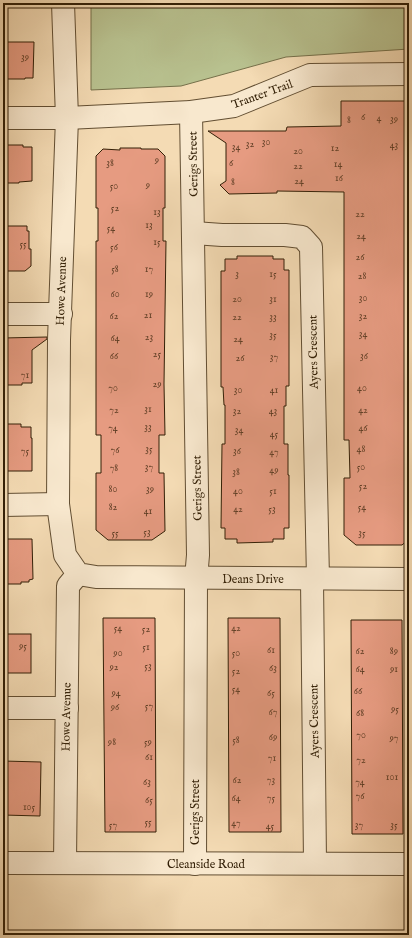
<svg xmlns="http://www.w3.org/2000/svg" width="412" height="938" viewBox="0 0 412 938" font-family="'IM FELL English',serif">
<style>
.green{fill:#b8c18f;stroke:#75704a}
.building{fill:#e69b81;stroke:#321f06}
.lines{fill:none;stroke-linecap:round;stroke-linejoin:round}
.minor-casing{stroke:#624e32;stroke-width:24}
.minor{stroke:#f8e8ce;stroke-width:22}
.labels{text-anchor:middle;stroke-width:3;stroke-linejoin:round;paint-order:stroke}
.number-label{font-size:10px;fill:#5f3e25}
.street-label{font-size:12px;fill:#321f06;stroke:#f8e8ce}
</style>
<rect width="100%" height="100%" fill="#f4dbb4"/>
<filter id="stains"><feTurbulence type="fractalNoise" baseFrequency=".005" numOctaves="4"/><feColorMatrix values="0 0 0 0 .2 0 0 0 0 .09 0 0 0 0 .02 0 0 0 .5 -.17"/></filter>
<radialGradient id="worn" r=".72"><stop offset=".6" stop-color="#630" stop-opacity="0"/><stop offset="1" stop-color="#630" stop-opacity=".3"/></radialGradient>
<polygon class="green" points="91,3 409,3 409,49 286,57 181,86 91,90"/>
<g class="building">
<polygon points="3,42 34,42 33,78 25,78 25,79 3,79"/>
<polygon points="341,101 407,101 407,201 409,201 409,440 408,440 408,478 409,478 409,539 402,545 356,545 344,535 344,478 350,478 349,440 344,440 344,192 277,191 277,193 229,194 220,185 226,181 226,143 208,131 286,131 287,127 341,126"/>
<polygon points="3,145 23,145 23,147 32,147 32,181 19,182 19,183 3,183"/>
<polygon points="120,148 141,148 141,149 158,149 165,156 165,208 163,208 163,241 166,241 164,384 165,435 159,435 159,473 164,473 165,531 152,540 108,540 96,530 96,473 101,473 101,435 96,435 96,241 98,241 98,208 96,208 96,156 103,149 120,150"/>
<polygon points="3,226 27,226 27,231 29,231 29,249 31,249 31,266 25,271 3,271"/>
<polygon points="237,256 273,256 273,259 284,259 284,270 289,270 289,386 286,386 286,406 284,406 284,444 288,444 288,475 289,475 289,528 284,528 284,539 273,539 273,542 237,543 237,539 225,539 225,528 221,528 222,444 225,444 225,405 224,405 223,387 221,387 221,271 225,271 225,259 237,259"/>
<polygon points="47,337 47,339 32,350 32,383 22,383 22,385 3,385 3,338"/>
<polygon points="3,424 21,424 21,427 31,427 31,438 32,438 32,471 3,471"/>
<polygon points="3,539 32,539 33,579 29,580 29,582 21,582 21,584 3,584"/>
<polygon points="103,618 155,618 156,832 105,832"/>
<polygon points="228,618 280,618 281,832 229,832"/>
<polygon points="351,620 402,620 403,834 352,834"/>
<rect x="3" y="634" width="28" height="39"/>
<polygon points="3,761 41,762 40,816 3,815"/>
</g>
<g class="lines">
<g class="minor-casing">
<g id="minor">
<polyline points="63,3 67,118 59,340 58,504 65,555 78,574 96,577 409,579"/>
<polyline points="191,112 198,555 196,579 195,864"/>
<polyline points="3,118 67,118 191,112 234,106 310,75 409,74"/>
<polyline points="194,233 222,235 285,235 302,237 311,247 318,579"/>
<polyline points="3,314 61,314"/>
<polyline points="3,505 58,504"/>
<polyline points="312,579 315,863"/>
<polyline points="3,708 67,708"/>
<polyline points="3,863 409,864"/>
<polyline points="65,863 68,586 78,574"/>
</g>
</g>
<use href="#minor" class="minor"/>
</g>
<g class="labels">
<g class="number-label">
<text x="25" y="60">39</text>
<text x="363" y="120">6</text>
<text x="379" y="121">4</text>
<text x="394" y="122">39</text>
<text x="349" y="123">8</text>
<text x="266" y="145">30</text>
<text x="250" y="147">32</text>
<text x="394" y="148">43</text>
<text x="236" y="150">34</text>
<text x="335" y="151">12</text>
<text x="298" y="154">20</text>
<text x="157" y="163">9</text>
<text x="110" y="166">38</text>
<text x="231" y="166">6</text>
<text x="338" y="167">14</text>
<text x="298" y="169">22</text>
<text x="339" y="181">16</text>
<text x="299" y="184">24</text>
<text x="233" y="185">8</text>
<text x="148" y="188">9</text>
<text x="114" y="189">50</text>
<text x="115" y="211">52</text>
<text x="157" y="215">13</text>
<text x="360" y="217">22</text>
<text x="149" y="228">13</text>
<text x="111" y="231">54</text>
<text x="361" y="239">24</text>
<text x="157" y="245">15</text>
<text x="23" y="247">55</text>
<text x="114" y="250">56</text>
<text x="360" y="260">26</text>
<text x="115" y="272">58</text>
<text x="149" y="272">17</text>
<text x="237" y="277">3</text>
<text x="273" y="277">15</text>
<text x="362" y="279">28</text>
<text x="115" y="297">60</text>
<text x="149" y="297">19</text>
<text x="363" y="301">30</text>
<text x="237" y="302">20</text>
<text x="273" y="302">31</text>
<text x="148" y="318">21</text>
<text x="114" y="319">62</text>
<text x="363" y="319">32</text>
<text x="237" y="320">22</text>
<text x="273" y="320">33</text>
<text x="363" y="337">34</text>
<text x="273" y="338">35</text>
<text x="149" y="340">23</text>
<text x="115" y="341">64</text>
<text x="238" y="342">24</text>
<text x="157" y="357">25</text>
<text x="114" y="359">66</text>
<text x="364" y="359">36</text>
<text x="274" y="360">37</text>
<text x="240" y="361">26</text>
<text x="25" y="378">71</text>
<text x="157" y="387">29</text>
<text x="113" y="391">70</text>
<text x="362" y="391">40</text>
<text x="238" y="393">30</text>
<text x="274" y="393">41</text>
<text x="148" y="412">31</text>
<text x="114" y="413">72</text>
<text x="363" y="413">42</text>
<text x="237" y="414">32</text>
<text x="273" y="414">43</text>
<text x="148" y="430">33</text>
<text x="113" y="431">74</text>
<text x="363" y="431">46</text>
<text x="239" y="433">34</text>
<text x="274" y="437">45</text>
<text x="149" y="452">35</text>
<text x="361" y="452">48</text>
<text x="115" y="453">76</text>
<text x="25" y="454">75</text>
<text x="237" y="454">36</text>
<text x="274" y="455">47</text>
<text x="149" y="470">37</text>
<text x="361" y="470">50</text>
<text x="114" y="471">78</text>
<text x="274" y="473">49</text>
<text x="236" y="475">38</text>
<text x="363" y="489">52</text>
<text x="113" y="492">80</text>
<text x="150" y="492">39</text>
<text x="238" y="494">40</text>
<text x="273" y="494">51</text>
<text x="113" y="510">82</text>
<text x="362" y="510">54</text>
<text x="238" y="512">42</text>
<text x="272" y="512">53</text>
<text x="148" y="514">41</text>
<text x="147" y="535">53</text>
<text x="115" y="536">55</text>
<text x="362" y="536">35</text>
<text x="118" y="631">54</text>
<text x="236" y="631">42</text>
<text x="146" y="632">52</text>
<text x="23" y="649">95</text>
<text x="146" y="650">51</text>
<text x="271" y="653">61</text>
<text x="360" y="654">62</text>
<text x="394" y="654">89</text>
<text x="118" y="656">90</text>
<text x="236" y="656">50</text>
<text x="148" y="669">53</text>
<text x="114" y="670">92</text>
<text x="273" y="671">63</text>
<text x="360" y="672">64</text>
<text x="394" y="672">91</text>
<text x="236" y="674">52</text>
<text x="236" y="692">54</text>
<text x="358" y="694">66</text>
<text x="116" y="696">94</text>
<text x="271" y="696">65</text>
<text x="149" y="709">57</text>
<text x="115" y="710">96</text>
<text x="395" y="712">95</text>
<text x="273" y="715">67</text>
<text x="360" y="716">68</text>
<text x="361" y="738">70</text>
<text x="273" y="740">69</text>
<text x="394" y="741">97</text>
<text x="236" y="743">58</text>
<text x="112" y="745">98</text>
<text x="148" y="745">59</text>
<text x="149" y="760">61</text>
<text x="272" y="761">71</text>
<text x="361" y="763">72</text>
<text x="392" y="780">101</text>
<text x="237" y="783">62</text>
<text x="271" y="783">73</text>
<text x="147" y="785">63</text>
<text x="360" y="785">74</text>
<text x="360" y="799">76</text>
<text x="236" y="801">64</text>
<text x="271" y="801">75</text>
<text x="149" y="803">65</text>
<text x="29" y="810">105</text>
<text x="148" y="825">55</text>
<text x="236" y="826">47</text>
<text x="113" y="828">57</text>
<text x="359" y="828">37</text>
<text x="394" y="828">35</text>
<text x="270" y="829">45</text>
</g>
<g class="street-label">
<text transform="translate(262 94) rotate(-20)" y="4">Tranter Trail</text>
<text transform="translate(193 164) rotate(-91)" y="4">Gerigs Street</text>
<text transform="translate(61 291) rotate(-88)" y="4">Howe Avenue</text>
<text transform="translate(313 352) rotate(-91)" y="4">Ayers Crescent</text>
<text transform="translate(197 488) rotate(-91)" y="4">Gerigs Street</text>
<text x="253" y="583">Deans Drive</text>
<text transform="translate(66 717) rotate(-89)" y="4">Howe Avenue</text>
<text transform="translate(314 721) rotate(-91)" y="4">Ayers Crescent</text>
<text transform="translate(195 812) rotate(-90)" y="4">Gerigs Street</text>
<text x="206" y="868">Cleanside Road</text>
</g>
</g>
<rect width="412" height="938" fill="none" stroke="#f4dbb4" stroke-width="16"/>
<rect x="4" y="4" width="404" height="930" fill="none" stroke="#321f06" stroke-width="2"/>
<rect x="8" y="8" width="396" height="922" fill="none" stroke="#321f06"/>
<rect width="100%" height="100%" filter="url(#stains)"/>
<rect width="100%" height="100%" fill="url(#worn)"/>
</svg>
